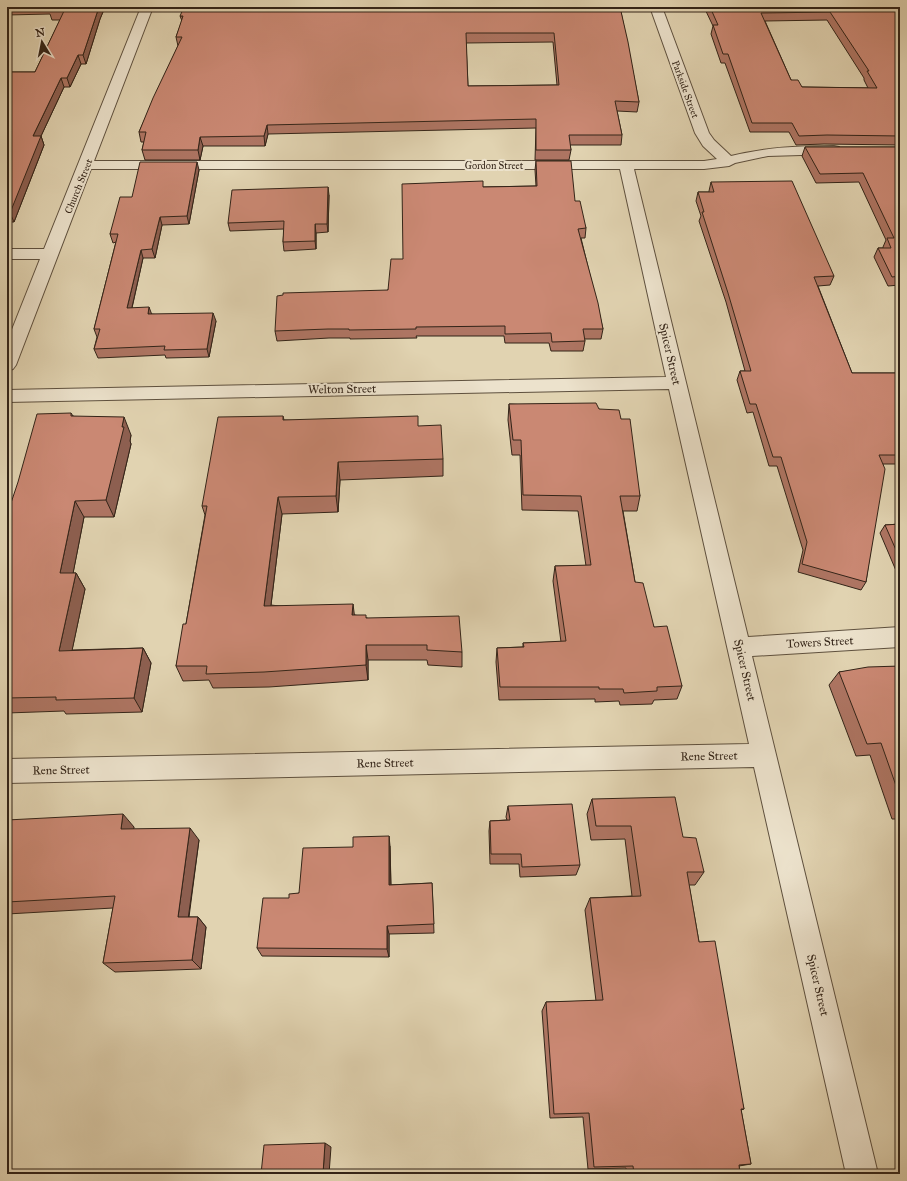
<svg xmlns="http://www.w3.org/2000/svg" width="907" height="1181" viewBox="0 0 907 1181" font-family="'IM FELL Great Primer',serif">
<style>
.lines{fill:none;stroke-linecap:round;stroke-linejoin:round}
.minor-casing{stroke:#5e503e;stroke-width:2}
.minor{fill:#ece2cc;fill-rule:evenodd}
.wall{fill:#ae7563;stroke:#332418;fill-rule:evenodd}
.shaded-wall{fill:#8d5f50;stroke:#332418}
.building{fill:#ca8873;stroke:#332418;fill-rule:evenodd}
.labels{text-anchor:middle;stroke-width:4;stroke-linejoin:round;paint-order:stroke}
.far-street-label{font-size:10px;fill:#332418;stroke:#ece2cc}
.street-label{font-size:12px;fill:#332418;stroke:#ece2cc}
</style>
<rect width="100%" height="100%" fill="#e1d3b1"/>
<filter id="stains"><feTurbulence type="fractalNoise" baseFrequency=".005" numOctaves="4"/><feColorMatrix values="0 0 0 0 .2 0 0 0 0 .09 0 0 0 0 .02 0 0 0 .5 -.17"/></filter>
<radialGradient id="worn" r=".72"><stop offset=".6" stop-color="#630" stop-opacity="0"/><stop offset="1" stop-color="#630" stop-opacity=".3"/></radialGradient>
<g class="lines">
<g class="minor-casing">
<path id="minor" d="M141,7H153L94,161H704L717,159L703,146L695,133L650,7H662L709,133L714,140L731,156C768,147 796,146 834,146L839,147L841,150L839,153L834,154L768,156L735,163L729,166L704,169H634L748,637L900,627V647L752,656L878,1174H846L754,767L7,783V759L749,744L669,389L7,402V390L666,377L620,169H91L16,365L13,369L7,371V342L40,259H7V249H44Z"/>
</g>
<use href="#minor" class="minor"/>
</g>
<g class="wall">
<polygon points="7,7 105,7 100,19 86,64 81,64 70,87 64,87 41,136 44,145 14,222 7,222 7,72 35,72 60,20 52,20 50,14 7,15"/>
<path d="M620,7L639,102L637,112L617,111L622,135L621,145H570L571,150L569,160H535L536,128L268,134L265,146H203L200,160H145L142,150L144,142H141L139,132L178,46L176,37L182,21L180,16ZM553,42L557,85L468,86L466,43Z"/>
<path d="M704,7H895L900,14V145L824,144L796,145L789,132H750L725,63H721L711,34L713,26ZM827,20L864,78V80L868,88L802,87L791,80L765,21Z"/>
<polygon points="805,147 900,147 900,285 888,286 874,257 878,248 883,248 883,247 886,240 859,182 816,183 802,156"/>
<polygon points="536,161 575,201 586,228 585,238 581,238 603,329 601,339 584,339 585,341 583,351 551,351 549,343 505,343 504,336 416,336 417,338 350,339 350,338 329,338 277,341 275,331 388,290 403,259 483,187 536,186 535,170"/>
<polygon points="199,170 189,224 162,225 155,258 143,258 132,308 151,314 216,321 209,357 166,358 165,355 98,358 94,349 97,337 94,329 116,242 113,243 110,234 132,197"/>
<polygon points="711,182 834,276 830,285 818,286 852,373 900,373 900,464 883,464 866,582 861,590 798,572 803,550 777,466 769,466 753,412 747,413 737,380 740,371 745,371 726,302 699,221 701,216 696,201 698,192 709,192 709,191"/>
<polygon points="329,195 328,232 316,233 316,249 284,251 283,242 284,229 230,231 228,223"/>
<polygon points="509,404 599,409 621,419 640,496 637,511 623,511 635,582 654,627 682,686 677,699 654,700 652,704 620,705 619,701 595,702 595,699 499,700 496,662 497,648 523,647 523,643 561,642 553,581 555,566 586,566 578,511 522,510 520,455 512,455 508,420"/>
<polygon points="71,413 73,416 131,435 130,441 131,444 114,517 84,517 73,573 76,573 85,589 72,650 143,648 151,663 142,712 66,714 64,711 7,713 7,515"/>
<polygon points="283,416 284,420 418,426 443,459 443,476 340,480 338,512 282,514 271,605 355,615 367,618 462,652 462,667 428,665 427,660 368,660 368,680 269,687 213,688 209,680 183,681 176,666 186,624 205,515 202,506"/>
<polygon points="900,524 900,580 880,533 885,525"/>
<polygon points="900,666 900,819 892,819 870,755 856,756 829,685 839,672"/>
<polygon points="592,799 683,837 704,872 695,885 689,885 699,942 744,1109 741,1110 751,1164 739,1166 740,1174 626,1174 626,1168 588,1169 583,1117 550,1118 542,1011 546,1002 596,1001 585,910 590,898 632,896 625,839 591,840 587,814"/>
<polygon points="508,806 580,865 576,875 520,877 519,864 490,864 489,831 490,821 507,820 506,817"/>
<polygon points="7,820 134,827 133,829 199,840 189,917 198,917 206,927 201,969 115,972 103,963 113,908 7,914"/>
<polygon points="390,846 391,885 432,883 434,933 389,934 389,957 262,956 257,948 289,898"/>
<polygon points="900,869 900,881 897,871"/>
<polygon points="900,890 900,897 898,891"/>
</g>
<g class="shaded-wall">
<polygon points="99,7 105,7 100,19 86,64 83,55"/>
<polygon points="78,55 81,64 70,87 67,78"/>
<polygon points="61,78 64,87 41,136 44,145 14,222 10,213 33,136"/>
<polygon points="267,125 268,134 265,146 264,136"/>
<polygon points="200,137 203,146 200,160 198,150"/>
<polygon points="197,162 199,170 189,224 187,216"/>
<polygon points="328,187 329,195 328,232 327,224"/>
<polygon points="160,217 162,225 155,258 152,249"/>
<polygon points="315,224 316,233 316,249 315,241"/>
<polygon points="141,250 143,258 130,316 127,308"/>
<polygon points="149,307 152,315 148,314"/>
<polygon points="213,313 216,321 209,357 207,349"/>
<polygon points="124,417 131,435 130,441 131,444 114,517 106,500"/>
<polygon points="338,462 340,480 338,512 336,496"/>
<polygon points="278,497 282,514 269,621 264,606"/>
<polygon points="75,501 84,517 70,589 60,573"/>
<polygon points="76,573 85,589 69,665 59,651"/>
<polygon points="353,604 355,620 352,615"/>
<polygon points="366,645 368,660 368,680 366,665"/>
<polygon points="143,648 151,663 142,712 134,698"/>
<polygon points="123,814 134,827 131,842 121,829"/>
<polygon points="190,828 199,840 187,927 178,917"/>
<polygon points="389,836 390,846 391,894 389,885"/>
<polygon points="198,917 206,927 201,969 192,960"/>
<polygon points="387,926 389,934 389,957 387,949"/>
<polygon points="325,1143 331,1147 329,1174 323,1174"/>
</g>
<g class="building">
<polygon points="51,7 99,7 83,55 78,55 67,78 61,78 33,136 41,136 10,213 7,213 7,72 35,72 64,11 49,11"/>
<path d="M184,7H620L628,42L639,102L615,101L622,135H569L571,150H536V119L267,125L264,136L200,137L198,150H142L146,132H139L153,98L182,37H176L183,16H180ZM466,33H554L559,85L468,86Z"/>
<path d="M710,7H895L900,14V136L827,135L799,136L792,123H752L728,54H723L713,25H718ZM830,12L869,71H867L877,88L802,87L798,80H791L761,13Z"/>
<polygon points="805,147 900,147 900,276 892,277 878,248 891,248 887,238 894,238 863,173 820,174"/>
<polygon points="536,161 571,161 575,201 580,201 586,228 578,229 598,303 603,329 583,329 585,341 552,342 551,333 505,334 505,326 416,327 416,329 349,330 349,329 328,329 275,331 277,296 283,295 283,293 388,290 391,259 403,259 402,184 483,181 483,187 537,186"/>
<polygon points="140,162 197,162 187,216 160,217 152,249 141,250 127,308 149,307 148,314 213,313 207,349 164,350 165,346 94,349 100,329 94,329 118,234 110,234 120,197 132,197"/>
<polygon points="792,181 834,276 814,277 852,373 900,373 900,455 879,455 885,469 866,582 802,564 807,542 781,457 773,457 756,404 750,404 740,371 751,371 728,293 702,212 704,212 698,192 714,192 711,182"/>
<polygon points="328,187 327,224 315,224 315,241 283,242 284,221 228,223 232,190"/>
<polygon points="596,403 599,409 619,410 621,419 630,419 640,496 620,496 635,582 643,583 654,627 667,626 682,686 657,687 657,691 624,693 623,689 599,689 599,687 500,687 497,648 524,647 523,643 566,641 555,566 591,565 581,496 523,495 521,440 513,440 509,404"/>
<polygon points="71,413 71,416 124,417 122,427 124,427 106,500 75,501 60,573 76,573 59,651 143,648 134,698 56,700 56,697 7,698 7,515 18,482 37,414"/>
<polygon points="283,416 283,420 418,416 418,426 441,425 443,459 338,462 336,496 278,497 264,606 353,604 352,615 366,615 366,618 459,616 462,652 427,650 427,645 366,645 366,665 264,672 206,674 207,666 176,666 183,624 186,624 207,506 202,506 218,417"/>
<polygon points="900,524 900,559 885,525"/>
<polygon points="900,666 900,797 881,743 867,744 839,672 868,667"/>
<polygon points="675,797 683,837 696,838 704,872 687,872 699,942 715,941 744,1109 741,1109 751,1164 739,1165 740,1174 634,1174 633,1166 594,1167 589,1113 554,1114 546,1002 603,1000 590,898 641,896 631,826 596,826 592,799"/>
<polygon points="572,804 580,865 522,867 521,854 491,854 490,821 510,820 508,806"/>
<polygon points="123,814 121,829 190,828 178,917 198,917 192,960 103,963 115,896 7,902 7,820"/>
<polygon points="389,836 389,885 432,883 434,924 387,926 387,949 257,948 263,898 289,898 289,894 299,893 303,848 353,847 353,837"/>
<polygon points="325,1143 323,1174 261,1174 264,1145"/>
</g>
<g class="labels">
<g class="far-street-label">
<text transform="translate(686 89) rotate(70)" y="4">Parkside Street</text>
<text x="494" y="169">Gordon Street</text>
<text transform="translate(78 186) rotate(-68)" y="4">Church Street</text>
</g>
<g class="street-label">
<text transform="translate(670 354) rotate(77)" y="4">Spicer Street</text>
<text transform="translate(342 389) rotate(-1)" y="4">Welton Street</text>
<text transform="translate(820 642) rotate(-3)" y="4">Towers Street</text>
<text transform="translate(745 670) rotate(77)" y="4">Spicer Street</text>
<text transform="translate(709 756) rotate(-1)" y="4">Rene Street</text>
<text transform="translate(385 763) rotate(-1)" y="4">Rene Street</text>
<text transform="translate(61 770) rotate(-1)" y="4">Rene Street</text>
<text transform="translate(818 985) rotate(77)" y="4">Spicer Street</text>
</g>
</g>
<rect width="907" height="1181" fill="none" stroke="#e1d3b1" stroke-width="24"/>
<rect x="8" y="8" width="891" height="1165" fill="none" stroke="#332418" stroke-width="2"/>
<rect x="12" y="12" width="883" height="1157" fill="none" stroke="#332418"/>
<g transform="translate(42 42) rotate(350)" stroke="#ece2cc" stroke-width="3" paint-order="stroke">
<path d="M0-3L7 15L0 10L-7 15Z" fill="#332418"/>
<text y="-6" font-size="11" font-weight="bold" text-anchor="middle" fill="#332418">N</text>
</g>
<rect width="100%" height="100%" filter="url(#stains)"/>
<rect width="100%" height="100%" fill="url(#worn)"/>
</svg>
